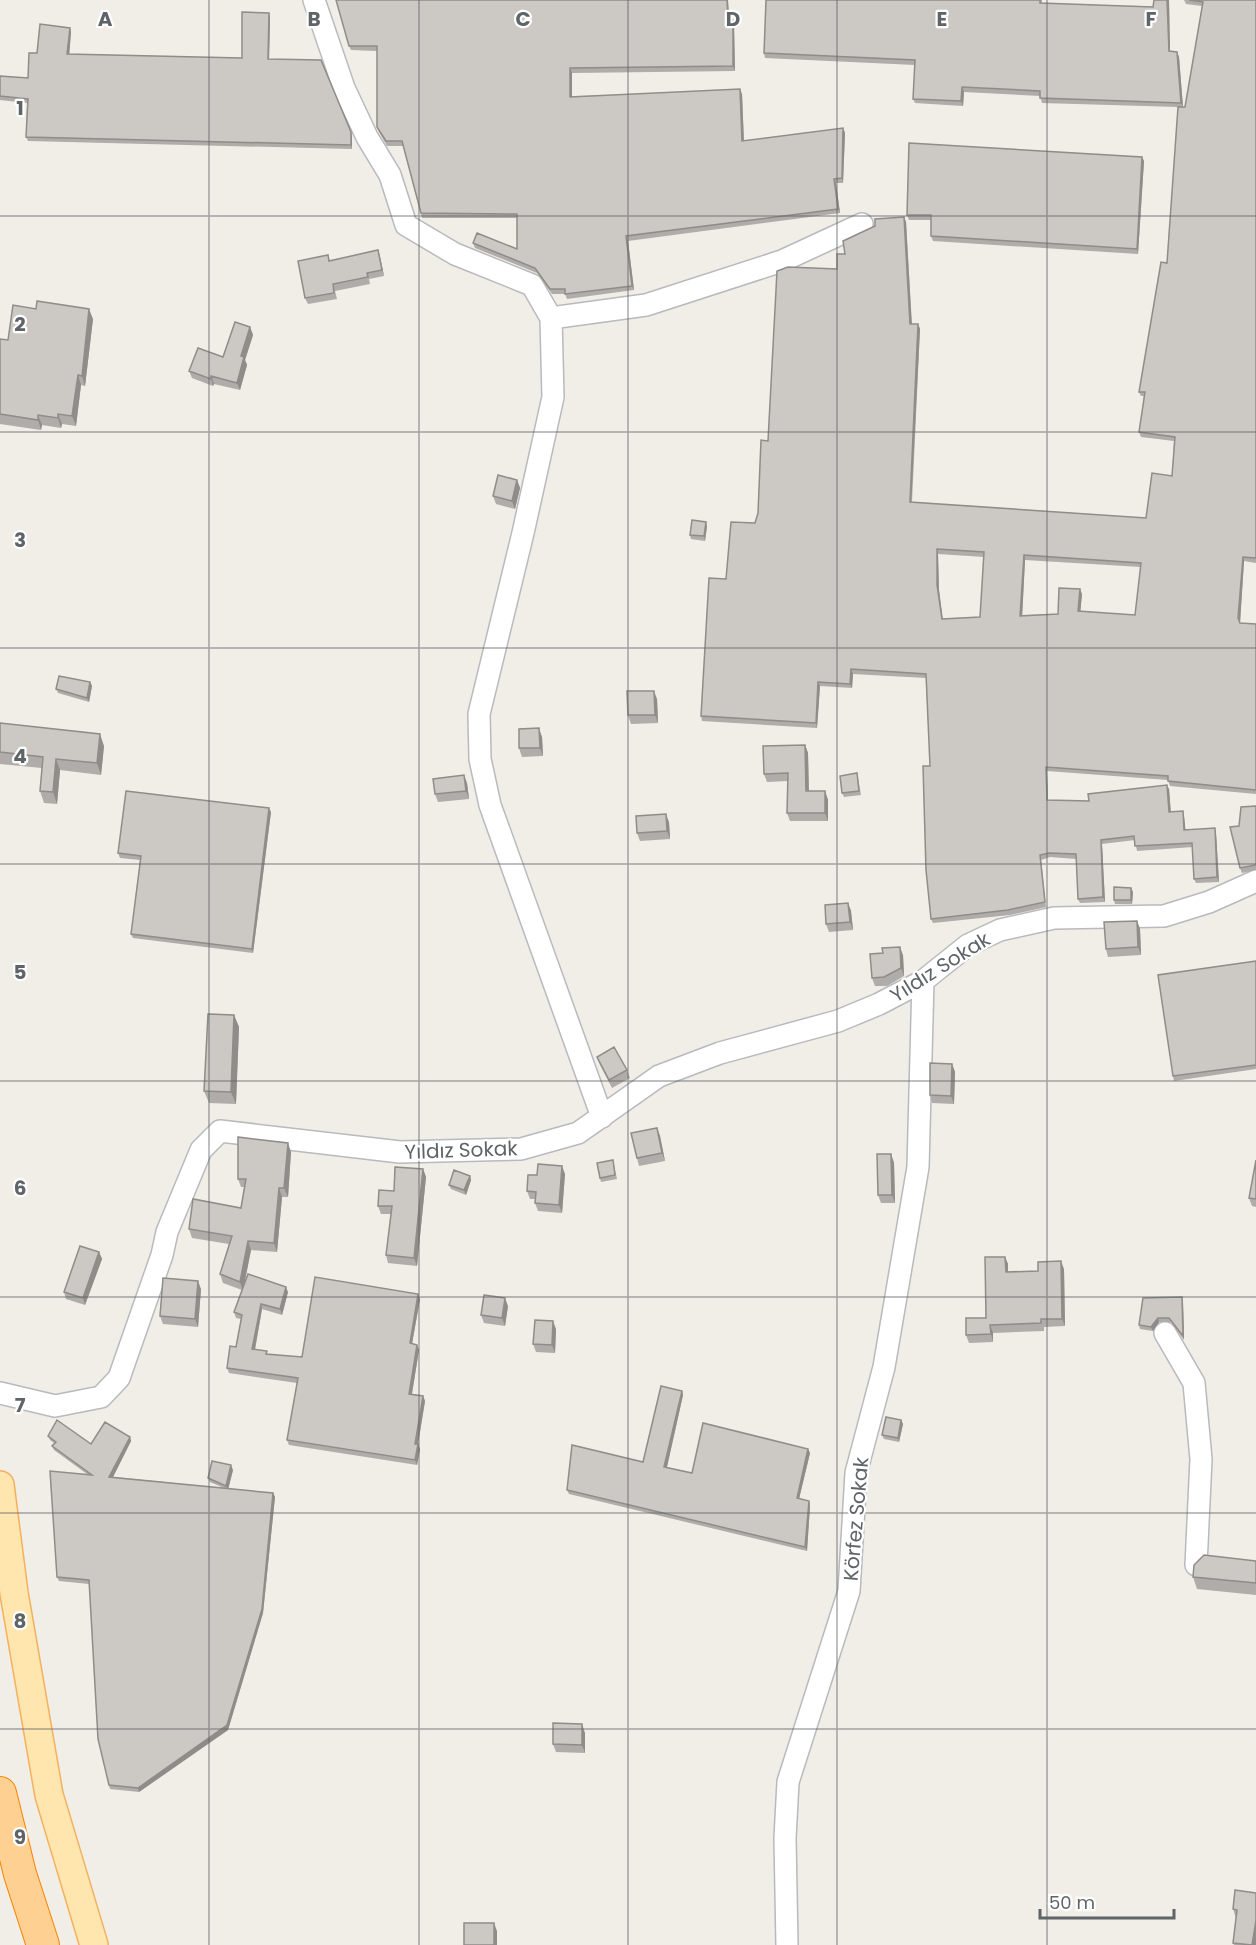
<svg xmlns="http://www.w3.org/2000/svg" width="1256" height="1945" font-family="Poppins,sans-serif">
<rect width="100%" height="100%" fill="#f1ede7"/>
<g fill="none" stroke-linecap="round" stroke-linejoin="round">
<!-- minor casing -->
<g stroke="#b7babe" stroke-width="24">
<path id="minor" d="M314,0L344,88L367,137L390,175L406,225L455,254L532,285L551,318L553,397L523,533L479,714L480,759L490,805L602,1117
M551,318L646,305L782,261L862,224
M1165,1333L1194,1383L1201,1459L1196,1565
M0,1393L55,1406L101,1397L119,1378L162,1255L167,1232L201,1150L220,1131L400,1152L521,1149L578,1133L659,1076L720,1053L838,1021L879,1004L923,981L968,945L1000,930L1054,918L1164,916L1209,902L1256,881
M787,1945L785,1838L788,1782L849,1591L856,1473L884,1367L918,1167L923,981"/>
</g>
<!-- major casing -->
<g stroke="#f3b15e" stroke-width="30">
<path id="major" d="M0,1485L14,1593L49,1795L94,1945"/>
</g>
<!-- highway casing -->
<g stroke="#f88200" stroke-width="34">
<path id="highway" d="M0,1793L20,1874L43,1945"/>
</g>
<!-- minor -->
<use href="#minor" stroke="#fff" stroke-width="21"/>
<!-- major -->
<use href="#major" stroke="#ffe5ae" stroke-width="27"/>
<!-- highway -->
<use href="#highway" stroke="#fed091" stroke-width="32"/>
</g>
<!-- wall -->
<path fill="#afaca9" fill-rule="evenodd" d="M766,0H1042V3L1153,7L1169,0L1170,51L1177,52L1179,57L1183,107H1185L1202,6L1186,4L1184,0H1256V563L1244,561L1240,623L1256,624V794L1170,786L1168,780L1047,771L1048,800L1089,801L1169,789L1171,812L1183,811L1184,816L1185,829L1216,833L1219,882L1196,883L1194,879L1193,847L1137,851L1135,840L1102,844L1105,902L1080,903L1078,899L1076,859L1050,857L1041,860L1046,907L1010,915L933,923L931,919L930,766L926,678L853,674L852,688L820,686L817,728L702,721L701,716L726,579L755,523L758,513L768,441L837,269L845,254L904,217L906,222L912,324H918L920,329L912,502L1146,518L1172,476L1174,441L1141,437L1139,432L1144,396H1141L1139,392L1167,263L1178,107L1042,103L1040,96L964,92L963,106L915,103L913,99L915,65L765,58L764,53ZM938,554L984,557L980,617L943,619L939,590ZM1025,560L1141,567L1135,615L1080,612L1082,594L1058,614L1022,615Z
M269,13L270,17L269,59L352,136V149L28,141L26,137L27,103L0,100V76L28,78L37,53L70,28L71,32L69,54L242,58Z
M733,20L734,25L735,71L572,73V96L742,94L744,141L843,128L845,133L843,183H836L840,213L628,241L634,290L567,299L565,294H552L537,273L475,248L473,243L517,249V218H422L403,146H387L379,132L377,127V51L351,50L349,46Z
M1144,161L1138,254L933,241L931,236V220H909L907,215Z
M378,250L380,257L384,276L369,279L370,284L335,291L337,299L308,304L305,298L328,255L330,261Z
M93,319L85,386L81,385L76,426L62,424L61,428L42,425L41,430L0,424V339L8,340Z
M250,327L253,335L245,360L247,365L240,390L214,384L213,386L192,378L189,371L223,357Z
M517,480L520,488L515,509L496,504L493,496Z
M707,526L705,541L691,539L690,535Z
M90,682L92,686L89,702L58,693L56,689Z
M657,699L658,723L631,724L628,715Z
M0,723L104,746L101,775L60,770L57,804L44,803L40,791L42,768L0,764Z
M542,737L543,756L522,757L519,748Z
M805,745L808,753L809,791H825L828,800V821H790L787,813L788,781L767,782L764,774Z
M858,778L861,795L844,797L842,793Z
M467,783L469,799L438,802L435,794Z
M1256,806V870L1242,873L1240,868L1239,826Z
M271,812L253,953L133,938L131,934L140,860L120,858L118,853Z
M669,822L670,839L640,841L637,833Z
M1131,888L1133,892L1132,904H1115L1114,900Z
M848,903L851,911L853,930L829,932L826,924Z
M1137,921L1140,929L1141,955L1108,957L1106,949Z
M903,955L904,976L887,986H875L872,978Z
M1256,961V1069L1174,1081L1173,1076Z
M234,1015L239,1027L236,1104L209,1103L204,1091Z
M597,1057L627,1070L630,1078L612,1088L600,1065Z
M952,1064L955,1072L954,1104L932,1103L930,1095Z
M657,1128L660,1136L665,1161L639,1166L637,1158Z
M291,1152L288,1197H282L277,1252L251,1250L244,1284L288,1292L282,1315L262,1309L255,1350L267,1351V1354L302,1357L418,1294L420,1299L412,1344L417,1345L419,1350L412,1394L423,1396L425,1401L418,1444L420,1449L417,1465L289,1445L287,1440L297,1383L229,1373L227,1368L236,1347L241,1319L236,1318L234,1312L242,1290L223,1283L220,1274L229,1244L192,1238L189,1229L241,1208L244,1187H241L238,1179Z
M891,1154L894,1163L895,1203H881L878,1195Z
M613,1160L617,1179L601,1182L600,1178Z
M1256,1160V1207L1252,1206L1249,1198Z
M423,1169L426,1177L417,1266L388,1263L386,1255L391,1214H381L378,1206Z
M565,1174L562,1213L538,1211L535,1203V1199H530L527,1191L537,1175Z
M470,1176L471,1180L466,1195L451,1189L449,1185Z
M99,1252L102,1259L85,1305L66,1299L64,1292Z
M1005,1257L1008,1264V1272L1038,1271L1064,1269L1065,1326L1044,1327V1331L993,1333V1342L969,1343L966,1335L986,1318Z
M201,1289L198,1327L163,1324L160,1316Z
M1182,1297L1183,1301L1184,1340L1171,1322H1159L1153,1331L1140,1329L1139,1325Z
M508,1306L505,1326L484,1323L481,1315Z
M556,1329L555,1353L536,1352L533,1344Z
M682,1391L683,1395L667,1467L692,1473L808,1449L810,1453L799,1499L809,1501L810,1506L807,1551L569,1494L567,1490L643,1462Z
M901,1420L903,1424L899,1442L884,1439L882,1435Z
M48,1436L91,1444L130,1437L131,1441L113,1477L224,1488L210,1482L208,1478L233,1470L228,1489L273,1493L275,1497L263,1613L228,1730L139,1792L110,1789L109,1785L89,1584L59,1581L57,1577L87,1474L54,1450L52,1446L54,1443L50,1440Z
M1256,1561V1595L1197,1589L1193,1577Z
M585,1733V1753L556,1752L553,1744Z
M1256,1893V1945H1234L1233,1943L1236,1918L1233,1909Z"/>
<!-- shaded-wall -->
<path fill="#8f8c89" d="M727,0H728L730,25L728,20Z
M1167,0H1169L1170,56L1169,51Z
M269,13L270,17L269,63L268,59Z
M733,20L734,25L735,71L733,66Z
M70,28L71,32L69,58L67,54Z
M1177,52L1179,57L1183,107L1181,103Z
M570,68L572,73V101L570,97Z
M962,87L964,92L963,106L961,101Z
M740,89L742,94L744,146L742,141Z
M843,128L845,133L843,183L842,178Z
M351,132L352,136V149L351,145Z
M1142,157L1144,161L1138,254L1137,249Z
M834,179L836,183L840,213L838,209Z
M904,217L906,222L912,329L910,324Z
M626,236L628,241L634,290L632,286Z
M378,250L380,257L384,276L382,270Z
M89,309L93,319L85,386L82,376Z
M918,324L920,329L911,506L910,502Z
M250,327L253,335L245,360L247,365L240,390L237,383L241,356Z
M78,375L81,385L76,426L72,416Z
M211,376L214,384L213,386L211,379Z
M58,414L62,424L61,428L58,418Z
M38,415L42,425L41,430L38,420Z
M517,480L520,488L515,509L512,501Z
M706,522L707,526L705,541L704,536Z
M937,549L938,554L939,590L943,624L942,619L937,585Z
M1024,555L1025,560L1022,620L1020,616Z
M1243,557L1244,561L1240,623L1238,618Z
M1080,589L1082,594L1080,616L1078,611Z
M851,669L853,674L852,688L850,684Z
M90,682L92,686L89,702L87,698Z
M818,682L820,686L817,728L816,723Z
M654,691L657,699L658,723L655,715Z
M539,728L542,737L543,756L540,748Z
M100,734L104,746L101,775L97,763Z
M805,745L808,753L809,800L806,791Z
M56,759L60,770L57,804L53,792Z
M1046,767L1047,771L1048,804L1047,800Z
M464,775L467,783L469,799L466,791Z
M1167,785L1169,789L1171,817L1169,812Z
M825,791L828,800V821L825,813Z
M269,808L271,812L253,953L252,949Z
M1183,811L1184,816L1186,834L1184,830Z
M666,814L669,822L670,839L667,831Z
M1215,828L1216,833L1219,882L1217,877Z
M1101,840L1102,844L1105,902L1103,897Z
M1131,888L1133,892L1132,904L1131,900Z
M848,903L851,911L853,930L850,922Z
M1137,921L1140,929L1141,955L1138,947Z
M900,947L903,955L904,976L901,968Z
M234,1015L239,1027L236,1104L231,1092Z
M952,1064L955,1072L954,1104L951,1096Z
M657,1128L660,1136L665,1161L662,1153Z
M288,1143L291,1152L288,1197L284,1188Z
M891,1154L894,1163L895,1203L892,1195Z
M562,1166L565,1174L562,1213L559,1205Z
M423,1169L426,1177L417,1266L414,1258Z
M470,1176L471,1180L466,1195L464,1190Z
M279,1188L282,1197L277,1252L274,1243Z
M248,1241L251,1250L243,1291L240,1282Z
M99,1252L102,1259L85,1305L83,1298Z
M1005,1257L1008,1264V1280L1006,1272Z
M1061,1261L1064,1269L1065,1326L1062,1319Z
M198,1281L201,1289L198,1327L195,1319Z
M286,1287L288,1292L282,1315L280,1309Z
M418,1294L420,1299L411,1349L410,1343Z
M1182,1297L1183,1301L1184,1340L1183,1336Z
M505,1298L508,1306L505,1326L502,1318Z
M261,1304L262,1309L254,1354L252,1349Z
M1158,1318L1159,1322L1153,1331L1151,1327Z
M553,1321L556,1329L555,1353L552,1345Z
M990,1325L993,1333V1342L991,1334Z
M417,1345L419,1350L411,1399L409,1394Z
M682,1391L683,1395L666,1471L664,1467Z
M423,1396L425,1401L418,1444L420,1449L417,1465L415,1460V1444Z
M901,1420L903,1424L899,1442L898,1438Z
M130,1437L131,1441L111,1481L109,1477Z
M808,1449L810,1453L798,1503L797,1498Z
M231,1465L233,1470L228,1490L226,1486Z
M273,1493L275,1497L263,1613L228,1730L139,1792L138,1788Z
M809,1501L810,1506L807,1551L805,1547Z
M582,1724L585,1733V1753L582,1745Z
M1256,1920V1945H1252Z
M494,1923L497,1931V1945H494Z"/>
<!-- building -->
<path fill="#ccc8c4" stroke="#8f8c89" stroke-width="1.5" fill-rule="evenodd" d="M336,0H727L728,20H733V66L570,68V97L740,89L742,141L843,128L842,178L834,179L838,209L626,236L632,286L565,294V289H550L535,268L473,243L477,233L517,249V214L421,213L402,141H386L377,127V46H349Z
M766,0H1040V3L1153,7L1154,0H1167L1169,51L1177,52L1181,103L1040,98V91L962,87L961,101L913,99L915,60L764,53Z
M1189,0H1256V558L1243,557L1238,618L1240,623L1256,624V790L1168,781V776L1046,767L1047,800L1089,801L1088,794L1167,785L1169,812L1183,811L1184,830L1215,828L1217,877L1194,879L1192,843L1135,846L1134,836L1101,840L1103,897L1078,899L1076,854L1049,853L1040,855L1045,902L1008,910L931,919L926,870L923,766H930L926,674L851,669L850,684L818,682L816,723L701,716L709,578L726,579L731,522L755,523L758,513L761,440L768,441L777,271L788,267L837,269V254H845L843,241L875,226V219L904,217L910,324H918L910,502L1146,518L1152,473L1172,476L1175,437L1139,432L1145,392H1139L1161,262L1167,263L1178,107H1185L1203,2ZM937,549L984,552L980,617L942,619L937,585ZM1024,555L1141,563L1135,615L1078,611L1080,589L1059,588L1058,614L1020,616Z
M242,12L269,13L268,59L321,60L351,132V145L26,137L28,99L0,96V76L28,78L29,53H37L40,24L70,28L67,54L242,58Z
M909,143L1142,157L1137,249L931,236V215H907Z
M378,250L382,270L367,273L368,277L333,284L334,293L305,298L298,261L328,255L329,261Z
M37,301L89,309L82,376L78,375L72,416L58,414V418L38,415V420L0,414V339L8,340L13,305L36,309Z
M235,322L250,327L241,356L244,357L237,383L211,376V379L189,371L198,348L223,357Z
M498,475L517,480L512,501L493,496Z
M692,520L706,522L704,536L690,535Z
M59,676L90,682L87,698L56,689Z
M627,691H654L655,715H628Z
M0,723L100,734L97,763L56,759L53,792L40,791L43,757L0,752Z
M539,728L540,748H519V729Z
M805,745L806,791H825V813H787L788,773L764,774L763,746Z
M857,773L859,791L842,793L840,776Z
M464,775L466,791L435,794L433,779Z
M126,791L269,808L252,949L131,934L141,856L118,853Z
M1256,806V865L1240,868L1230,827L1239,826L1241,807Z
M666,814L667,831L637,833L636,816Z
M1114,887L1131,888V900H1114Z
M848,903L850,922L826,924L825,905Z
M1137,921L1138,947L1106,949L1104,922Z
M900,947L901,968L884,977L872,978L870,954L883,953L882,948Z
M1256,961V1065L1173,1076L1158,975Z
M208,1014L234,1015L231,1092L204,1091Z
M614,1047L627,1070L609,1080L597,1057Z
M930,1063L952,1064L951,1096L930,1095Z
M657,1128L662,1153L637,1158L631,1133Z
M238,1137L288,1143L284,1188H279L274,1243L248,1241L240,1282L220,1274L232,1236L189,1229L193,1199L241,1208L246,1179H238Z
M877,1154H891L892,1195H878Z
M613,1160L615,1175L600,1178L597,1163Z
M1256,1160V1199L1249,1198Z
M538,1164L562,1166L559,1205L535,1203L536,1192L527,1191L528,1175H537Z
M395,1167L423,1169L414,1258L386,1255L392,1206H378L379,1190L394,1191Z
M454,1170L470,1176L464,1190L449,1185Z
M80,1246L99,1252L83,1298L64,1292Z
M985,1257H1005L1006,1272L1038,1271V1262L1061,1261L1062,1319H1041V1323L990,1325L991,1334L966,1335V1318H986Z
M248,1274L286,1287L280,1309L261,1304L252,1349L267,1351L266,1354L302,1357L315,1277L418,1294L410,1343L417,1345L409,1394L423,1396L415,1444H418L415,1460L287,1440L298,1378L227,1368L230,1346L236,1347L242,1315L234,1312Z
M163,1278L198,1281L195,1319L160,1316Z
M484,1295L505,1298L502,1318L481,1315Z
M1182,1297L1183,1336L1169,1318H1158L1151,1327L1139,1325L1143,1298Z
M535,1320L553,1321L552,1345L533,1344Z
M661,1386L682,1391L664,1467L692,1473L703,1423L808,1449L797,1498L809,1501L805,1547L567,1490L572,1445L643,1462Z
M886,1417L901,1420L898,1438L882,1435Z
M57,1420L91,1444L105,1422L130,1437L109,1477L273,1493L262,1609L227,1725L138,1788L109,1785L98,1739L89,1580L57,1577L50,1471L92,1475L52,1446L56,1442L48,1436Z
M212,1461L231,1465L226,1486L208,1478Z
M1204,1555L1256,1561V1583L1193,1577L1194,1565Z
M553,1723L582,1724V1745L553,1744Z
M1235,1890L1256,1893V1920L1252,1945L1233,1943L1237,1910L1233,1909Z
M464,1923H494V1945H464Z"/>
<!-- grid -->
<path fill="none" stroke="#5e6467" stroke-width="1.5" stroke-opacity="0.55" d="M209,0V1945M419,0V1945M628,0V1945M837,0V1945M1047,0V1945M0,216H1256M0,432H1256M0,648H1256M0,864H1256M0,1081H1256M0,1297H1256M0,1513H1256M0,1729H1256"/>
<g text-anchor="middle" stroke-width="4.5" stroke-linejoin="round" paint-order="stroke">
<!-- street labels -->
<g font-size="20" fill="#5e6467" stroke="#fff">
<text transform="translate(940 967) rotate(-32)" y="7">Yıldız Sokak</text>
<text transform="translate(461 1150) rotate(-2)" y="7">Yıldız Sokak</text>
<text transform="translate(856 1519) rotate(-85)" y="7">Körfez Sokak</text>
</g>
</g>
<g font-size="20" text-anchor="middle" font-weight="bold" fill="#5e6467" stroke="#fff" stroke-width="4.5" stroke-linejoin="round" paint-order="stroke">
<text x="105" y="26">A</text>
<text x="314" y="26">B</text>
<text x="523" y="26">C</text>
<text x="733" y="26">D</text>
<text x="942" y="26">E</text>
<text x="1151" y="26">F</text>
<text x="20" y="115">1</text>
<text x="20" y="331">2</text>
<text x="20" y="547">3</text>
<text x="20" y="763">4</text>
<text x="20" y="979">5</text>
<text x="20" y="1195">6</text>
<text x="20" y="1412">7</text>
<text x="20" y="1628">8</text>
<text x="20" y="1844">9</text>
</g>
<!-- scale -->
<path d="M1040 1909v9h134v-9" fill="none" stroke="#5e6467" stroke-width="3"/>
<text x="1049" y="1909" font-size="18" fill="#5e6467" stroke="#ffffff" stroke-width="4.5" paint-order="stroke">50 m</text>
</svg>
